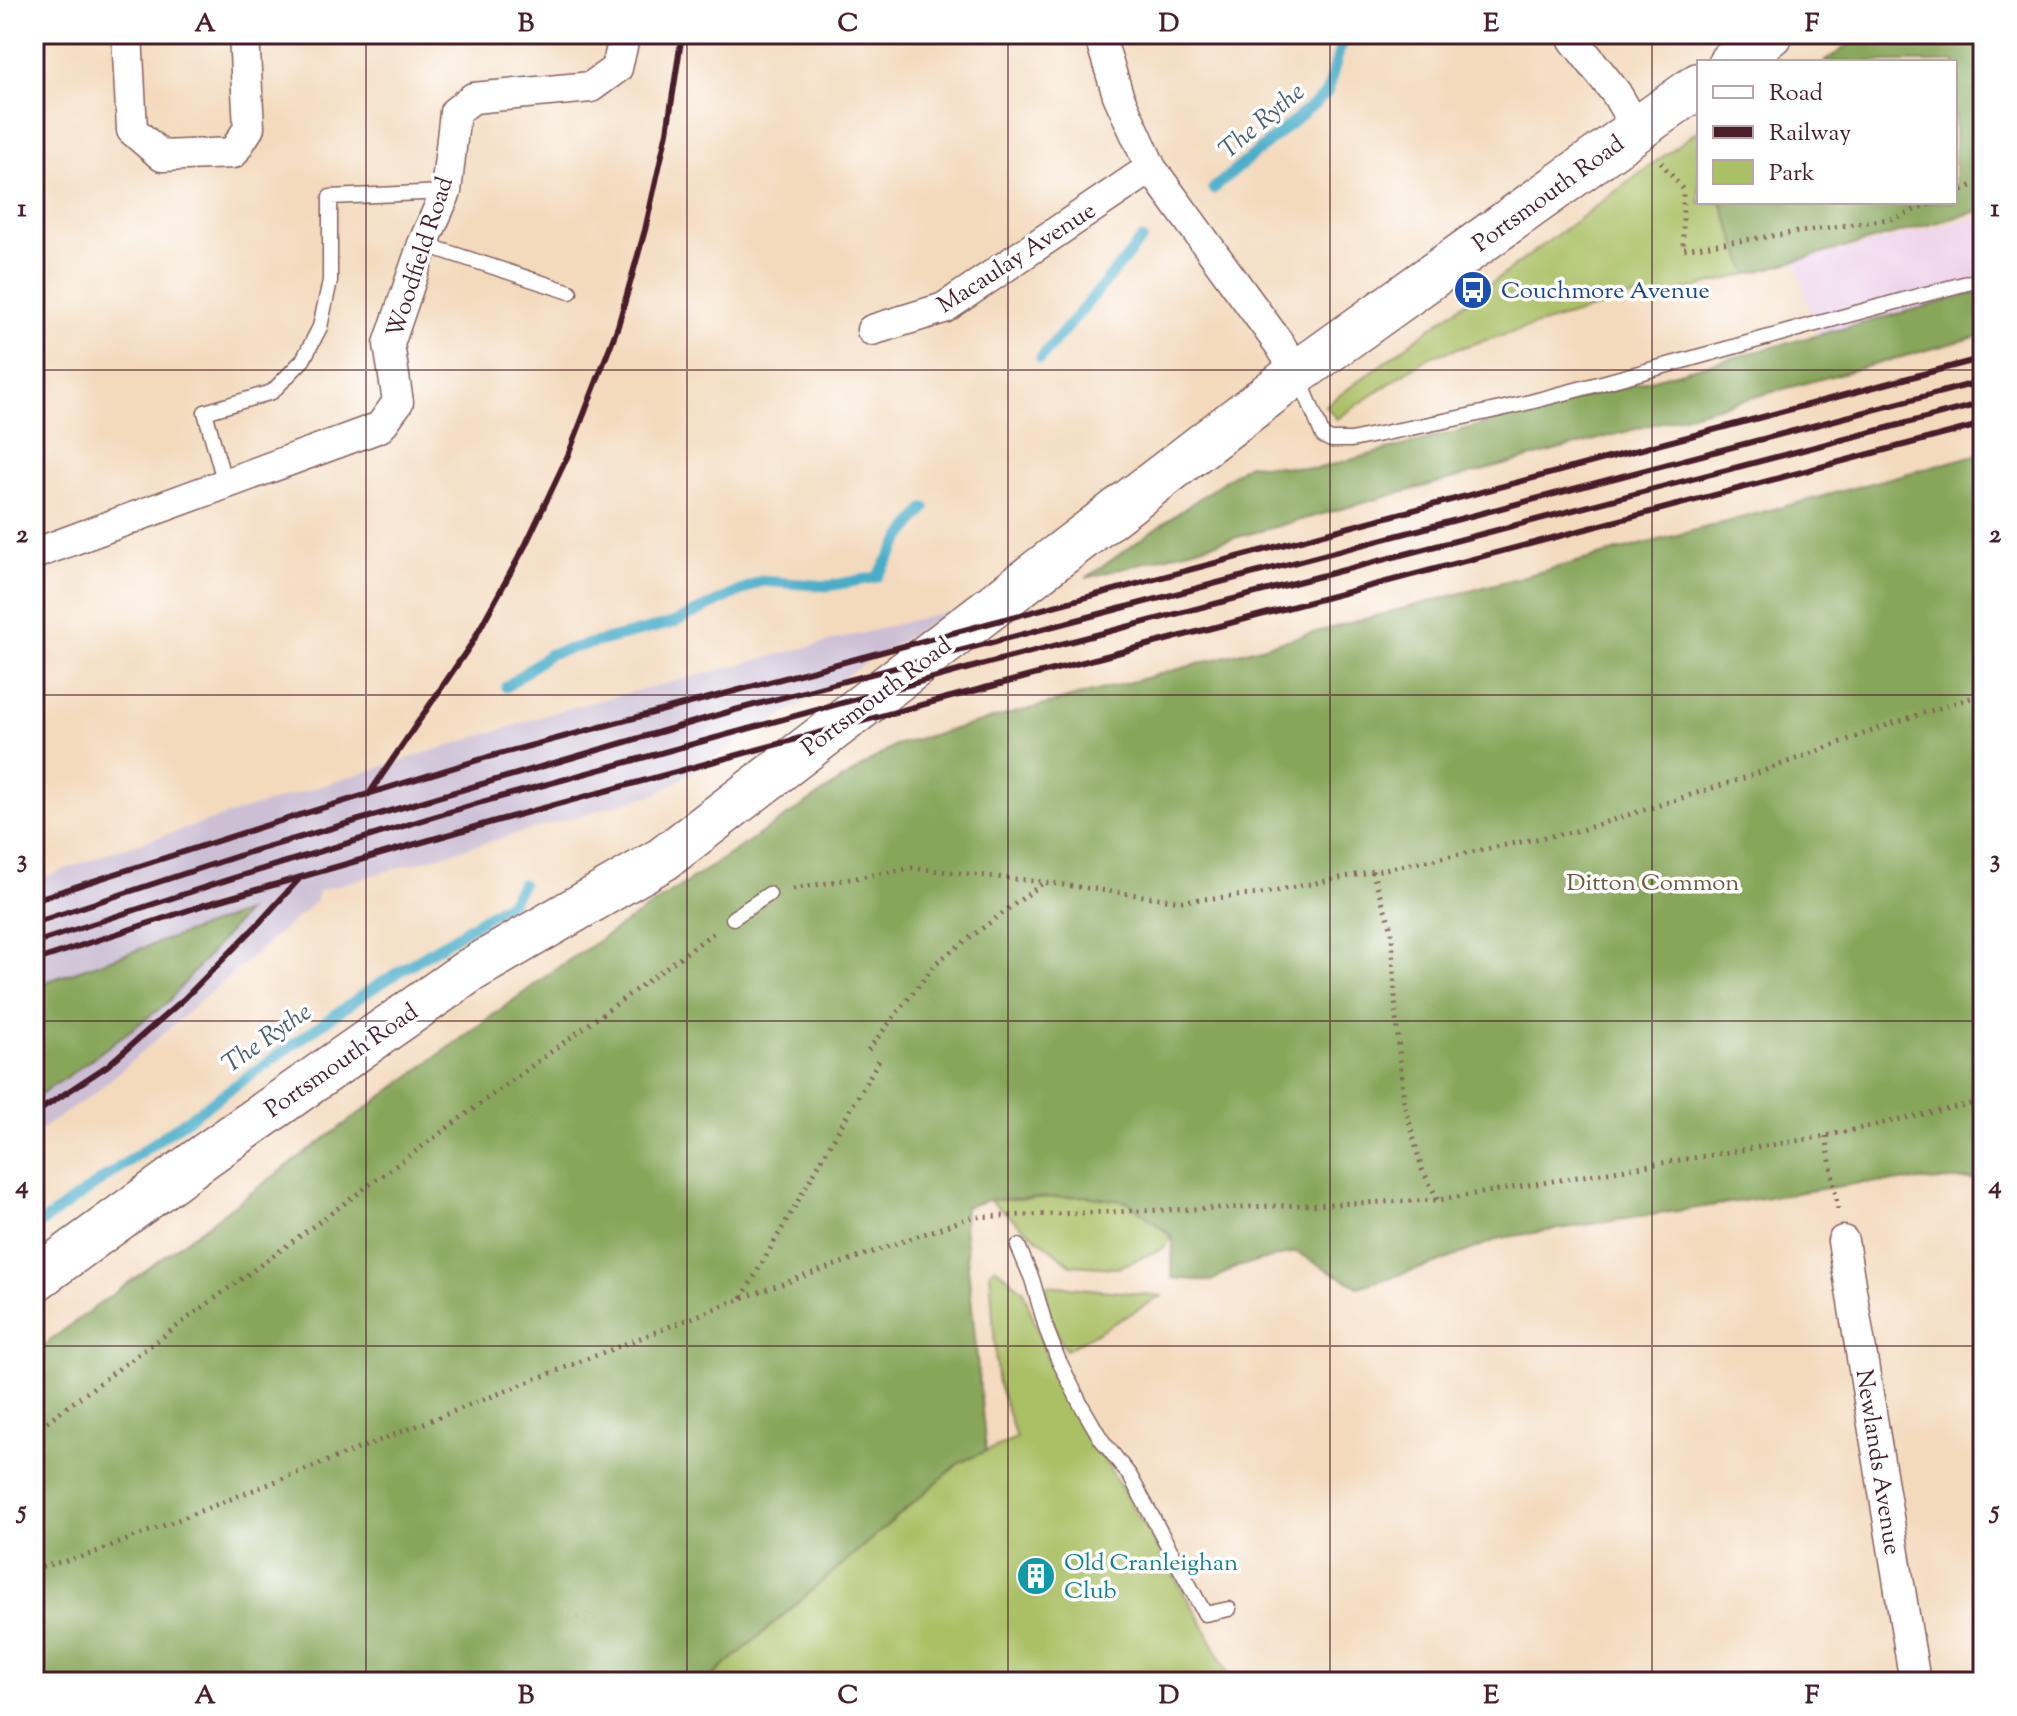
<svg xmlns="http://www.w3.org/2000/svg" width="2017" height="1716" font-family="'Sorts Mill Goudy',serif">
<rect width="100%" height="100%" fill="#fff"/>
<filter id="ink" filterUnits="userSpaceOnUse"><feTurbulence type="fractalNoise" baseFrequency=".0125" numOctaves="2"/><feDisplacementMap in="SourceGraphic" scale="16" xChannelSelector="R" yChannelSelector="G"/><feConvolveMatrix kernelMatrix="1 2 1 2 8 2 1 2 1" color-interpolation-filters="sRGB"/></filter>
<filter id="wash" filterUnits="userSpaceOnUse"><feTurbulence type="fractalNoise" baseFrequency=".006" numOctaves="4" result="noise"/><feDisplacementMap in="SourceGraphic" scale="32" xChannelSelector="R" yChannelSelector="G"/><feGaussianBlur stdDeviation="1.8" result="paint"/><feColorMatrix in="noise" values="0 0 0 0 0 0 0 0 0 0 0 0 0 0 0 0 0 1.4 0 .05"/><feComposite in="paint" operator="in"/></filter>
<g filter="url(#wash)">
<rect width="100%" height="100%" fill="#f3dabd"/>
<!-- built -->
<path fill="#edd1e9" d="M1983,215V299L1819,344L1796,262Z"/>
<!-- industrial -->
<path fill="#ccbfd4" d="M949,611L658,793L318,891L316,901L95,1093L34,1134V1098L64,1079L244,913L34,986V881L111,852L566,709Z"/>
<!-- green -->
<path fill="#aac065" stroke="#7a7048" stroke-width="2" d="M1699,130V202H1721L1748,274L1642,301L1640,295L1429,357L1337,419L1325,406Z
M1086,1196L1128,1202L1173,1237L1164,1248L1117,1268L1071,1265L989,1200Z
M995,1267L1023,1290L1048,1360L1076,1413L1202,1622L1232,1682H706L959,1463L1016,1438L997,1379L990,1271Z
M1047,1285L1162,1296L1066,1350C1056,1335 1044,1303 1047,1285Z"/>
<!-- forest -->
<path fill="#87a65a" stroke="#686242" stroke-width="2" d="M1863,34H1983V210L1748,274L1721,202H1955V62H1825Z
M1983,291V335L1086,578L1248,464L1316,469Z
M1983,453V1179L1861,1183L1501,1238L1435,1264L1358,1287L1296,1252L1233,1268L1212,1281L1172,1278L1173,1237L1128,1202L1086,1196L989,1200L965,1207L964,1225L986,1451L959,1463L706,1682H34V1352L560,966L895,745Z
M246,912L166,1004L64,1079L34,1098V986Z"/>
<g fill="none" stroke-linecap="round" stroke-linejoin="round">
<!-- stream -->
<path stroke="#4aadc9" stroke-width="11" d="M1213,189L1327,93L1344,34
M1041,358L1142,239
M506,687L549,654L673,623L761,581L828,586L877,577L901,539L925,508
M34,1228L370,990L510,902L522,884"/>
</g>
</g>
<g filter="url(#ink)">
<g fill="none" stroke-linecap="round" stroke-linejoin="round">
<!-- service casing -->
<g stroke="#85605e" stroke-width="17">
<path id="service" d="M423,244L570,292
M1299,377L1323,436L1331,440H1351C1411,427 1471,417 1530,402C1682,363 1831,318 1983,279
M225,484L205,412L272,392L303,360L320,327L330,281V197L445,192
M733,918L769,894
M1018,1246L1032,1279L1047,1331L1058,1359L1080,1403L1101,1439L1130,1476L1205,1614L1229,1609"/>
</g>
<!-- minor casing -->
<g stroke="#85605e" stroke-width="33">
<path id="minor" d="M127,34L132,130L162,156L233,153L249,128L244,34
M1099,34L1118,95L1151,168L1280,345L1297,373
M1574,40L1616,93L1637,129
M872,330L944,308L1151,168
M34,554L380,427L398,402L389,344L423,244L446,192L455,112L473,98L591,87L617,68L625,34
M1843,1241L1915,1682"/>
</g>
<!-- primary casing -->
<g stroke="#85605e" stroke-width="47">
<path id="primary" d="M1731,62L1770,34
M34,1280L206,1155L469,971L663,859L1297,373L1699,85"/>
</g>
<!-- path -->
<path stroke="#85605e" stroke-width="5" stroke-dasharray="2 6" stroke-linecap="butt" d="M1661,162L1683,190V249L1895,218L1934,202
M1955,193L1983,181
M1372,871L1392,930L1396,1018L1404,1103L1422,1169L1438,1200
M793,889L912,868L1043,882L1180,901L1260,894L1581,830L1747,777L1899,721L1983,694
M868,1050L937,962L1043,883
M1826,1136L1838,1210
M742,1298L879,1060
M34,1431L713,933
M34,1569L91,1554L742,1298L972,1217L1438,1200L1826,1136L1983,1101"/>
<!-- service -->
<use href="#service" stroke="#fff" stroke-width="14"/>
<!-- minor -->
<use href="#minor" stroke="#fff" stroke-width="30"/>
<!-- primary -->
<use href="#primary" stroke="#fff" stroke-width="44"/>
<!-- rail -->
<path stroke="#4a1f2b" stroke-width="6" d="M369,794L472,643L525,546L569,453L618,326L645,230L667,132L682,34
M34,900L264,826L488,757L1983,358
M34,923L250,852L735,710L1983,381
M34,943L227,880L482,802L973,667L1983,403
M34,961L204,905L492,822L947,698L1983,424
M34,1114L107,1066L184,999L259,923L300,878"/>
</g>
</g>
<!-- grid -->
<path fill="none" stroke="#4a1f2b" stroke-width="2" stroke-opacity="0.55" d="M366,34V1682M687,34V1682M1008,34V1682M1330,34V1682M1652,34V1682M34,370H1983M34,695H1983M34,1021H1983M34,1346H1983"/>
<!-- icons -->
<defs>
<g id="bus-disc" transform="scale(2)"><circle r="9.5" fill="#1a4fb4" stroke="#fff"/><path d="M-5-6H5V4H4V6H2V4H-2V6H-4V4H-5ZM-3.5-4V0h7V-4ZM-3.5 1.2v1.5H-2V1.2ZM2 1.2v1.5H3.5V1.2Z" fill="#fff"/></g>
<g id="building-disc" transform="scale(2)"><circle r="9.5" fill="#0f9aa8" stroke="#fff"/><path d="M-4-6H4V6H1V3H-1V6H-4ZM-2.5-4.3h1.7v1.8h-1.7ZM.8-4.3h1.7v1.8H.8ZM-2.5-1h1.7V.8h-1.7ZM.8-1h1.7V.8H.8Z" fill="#fff"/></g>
</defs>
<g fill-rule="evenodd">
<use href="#bus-disc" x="1473" y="290"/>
<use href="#building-disc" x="1036" y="1576"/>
</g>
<g text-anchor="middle" stroke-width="7" stroke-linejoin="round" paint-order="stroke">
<!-- street labels -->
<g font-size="24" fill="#4a1f2b" stroke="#fff">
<text transform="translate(1548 193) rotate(-36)" y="8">Portsmouth Road</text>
<text transform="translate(419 257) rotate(-72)" y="8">Woodfield Road</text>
<text transform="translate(1016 257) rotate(-33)" y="8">Macaulay Avenue</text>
<text transform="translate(876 696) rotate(-37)" y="8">Portsmouth Road</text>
<text transform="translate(341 1060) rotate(-35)" y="8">Portsmouth Road</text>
<text transform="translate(1879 1462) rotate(81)" y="8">Newlands Avenue</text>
</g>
<!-- transit labels -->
<g font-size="24" fill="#164399" stroke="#fff" text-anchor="start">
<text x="1501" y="298">Couchmore Avenue</text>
</g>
<!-- park labels -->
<g font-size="24" fill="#6c573f" stroke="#fff">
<text x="1653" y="890">Ditton Common</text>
</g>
<!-- culture labels -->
<g font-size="24" fill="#0d838f" stroke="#fff" text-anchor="start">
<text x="1064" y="1570">Old Cranleighan<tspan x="1064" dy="28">Club</tspan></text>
</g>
<!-- water labels -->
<g font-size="26" font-style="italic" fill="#4a5f72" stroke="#fff">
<text transform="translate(1261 120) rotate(-40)" y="9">The Rythe</text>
<text transform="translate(266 1037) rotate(-35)" y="9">The Rythe</text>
</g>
</g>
<!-- margin -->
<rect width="2017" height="1716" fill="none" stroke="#fff" stroke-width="88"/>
<!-- legend -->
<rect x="1697" y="60" width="260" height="144" fill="#ffffff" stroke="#b7a5aa" stroke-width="2"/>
<rect x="1713" y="86" width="40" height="12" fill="#ffffff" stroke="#b7a5aa" stroke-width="2"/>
<text x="1769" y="100" font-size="24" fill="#4a1f2b">Road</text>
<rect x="1713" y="126" width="40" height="12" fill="#4a1f2b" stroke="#b7a5aa" stroke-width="2"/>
<text x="1769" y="140" font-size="24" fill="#4a1f2b">Railway</text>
<rect x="1713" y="160" width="40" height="24" fill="#aac065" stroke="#b7a5aa" stroke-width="2"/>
<text x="1769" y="180" font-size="24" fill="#4a1f2b">Park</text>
<rect x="44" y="44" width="1929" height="1628" fill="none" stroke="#4a1f2b" stroke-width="3"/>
<g font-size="26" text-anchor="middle" font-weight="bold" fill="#4a1f2b">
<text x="205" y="31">A</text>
<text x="526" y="31">B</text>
<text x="848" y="31">C</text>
<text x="1169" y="31">D</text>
<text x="1491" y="31">E</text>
<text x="1812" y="31">F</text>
<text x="22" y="216">1</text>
<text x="1995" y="216">1</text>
<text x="22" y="542">2</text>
<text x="1995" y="542">2</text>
<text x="22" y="867">3</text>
<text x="1995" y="867">3</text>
<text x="22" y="1193">4</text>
<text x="1995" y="1193">4</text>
<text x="22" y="1518">5</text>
<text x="1995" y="1518">5</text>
<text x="205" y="1703">A</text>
<text x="526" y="1703">B</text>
<text x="848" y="1703">C</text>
<text x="1169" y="1703">D</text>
<text x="1491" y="1703">E</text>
<text x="1812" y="1703">F</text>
</g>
</svg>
